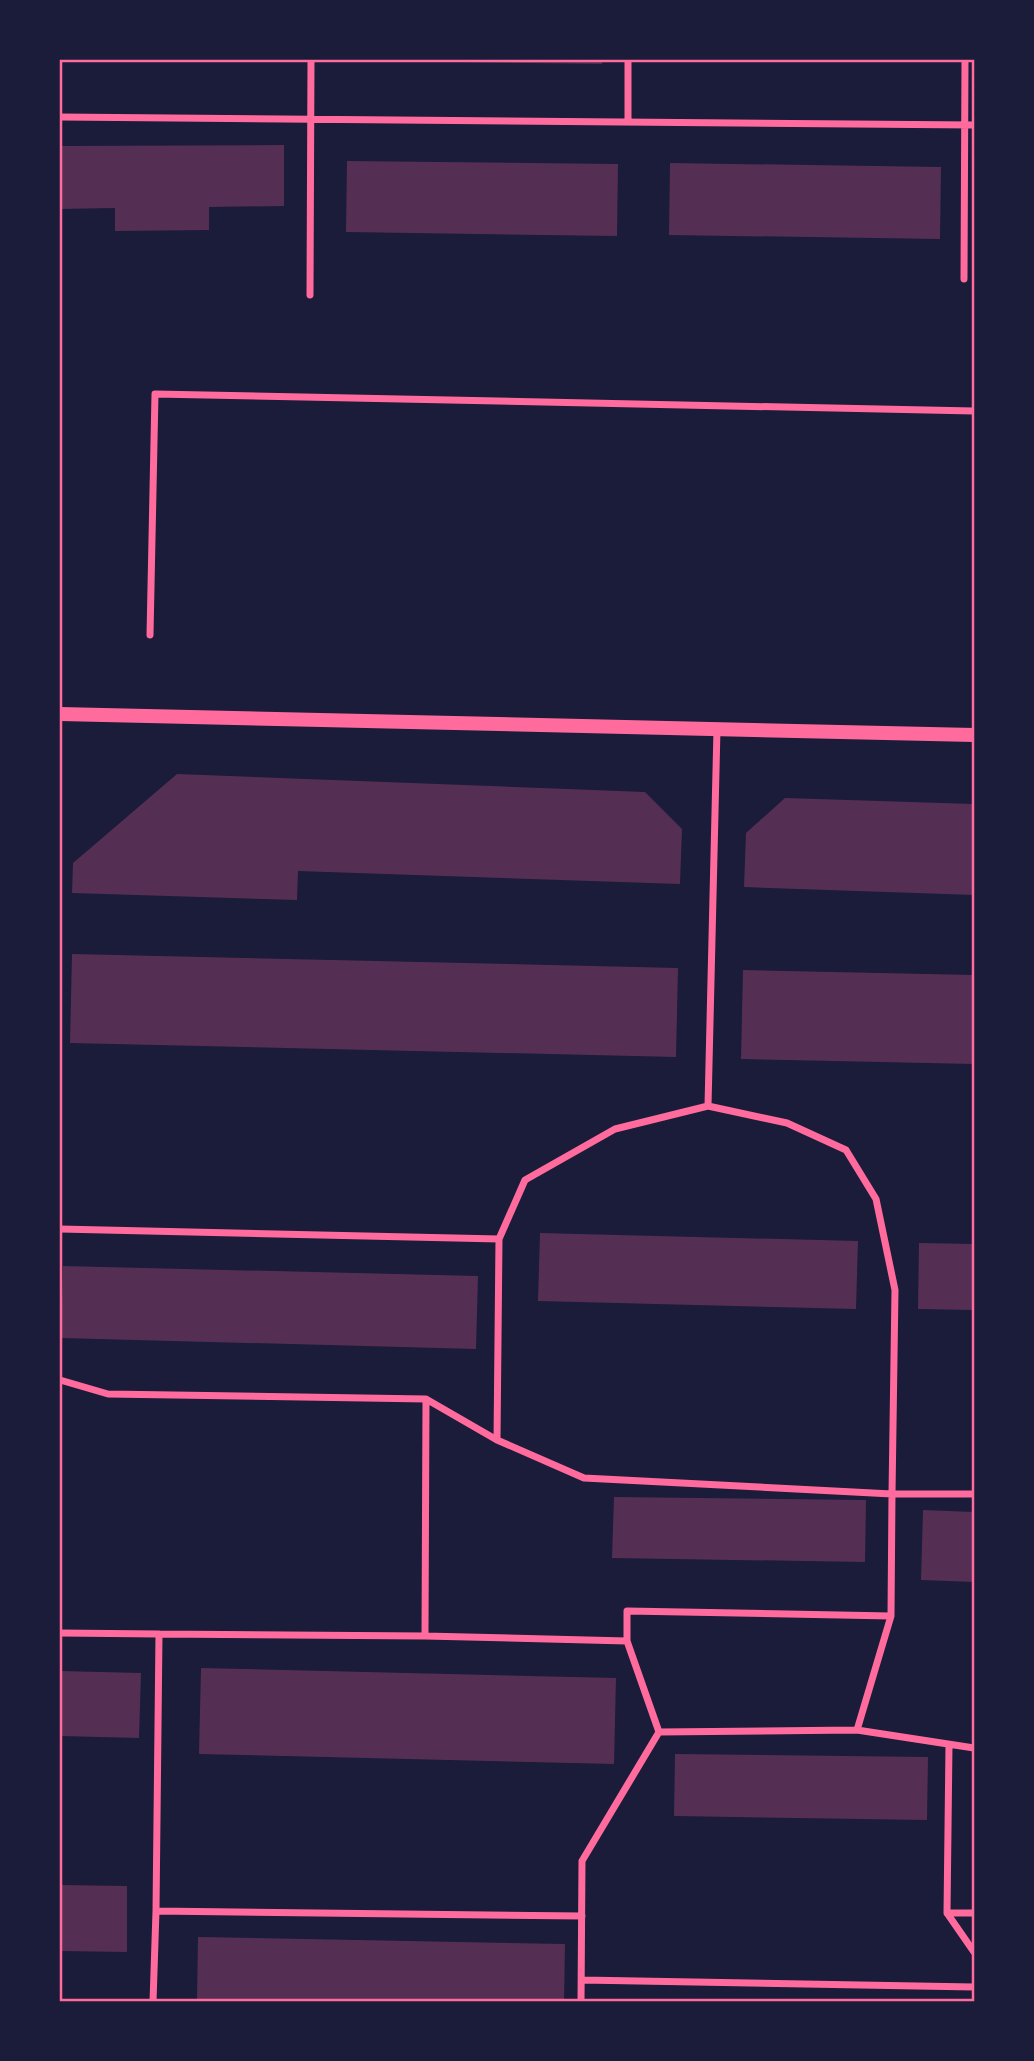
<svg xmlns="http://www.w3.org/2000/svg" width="1034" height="2061" font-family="'Archivo Narrow',sans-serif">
<rect width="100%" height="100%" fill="#1b1b3a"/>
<!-- building -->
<path fill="#542f53" d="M462,60H603L602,64L462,62Z
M284,145V206L209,207V230L115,231V208L60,209V146Z
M347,161L618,164L617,236L346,232Z
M670,163L941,167L940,239L669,235Z
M177,774L645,792L682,829L680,884L298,871L297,900L72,893L73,863Z
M785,798L974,804V895L744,887L746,833Z
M72,954L678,968L676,1057L70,1043Z
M743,970L974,975V1064L741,1059Z
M540,1233L858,1241L856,1309L538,1301Z
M919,1243L974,1244V1310L918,1309Z
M63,1266L478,1276L476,1349L61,1338Z
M614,1497L866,1500L865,1562L612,1558Z
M923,1510L974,1512V1582L921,1580Z
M201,1668L616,1678L614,1764L199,1754Z
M60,1671L141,1673L139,1738L60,1736Z
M675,1754L928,1757L927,1820L674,1816Z
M60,1885L127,1886V1952L60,1951Z
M198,1937L565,1944L564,2002L197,2001Z"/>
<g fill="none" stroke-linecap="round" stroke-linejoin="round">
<!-- minor -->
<path stroke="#ff6b9d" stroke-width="7" d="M628,60V122
M60,117L974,125
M964,279L965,60
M310,295L311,60
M150,635L155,394L974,411
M708,1106L717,729
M60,1229L499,1239
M60,1380L108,1394L426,1399L497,1440L584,1478L892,1494L895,1290L876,1199L846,1150L787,1123L708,1106L615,1129L525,1180L499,1239L497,1440
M426,1399L425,1636L627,1641V1611L891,1616
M974,1494H892L891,1616L857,1730L974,1748
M60,1633L159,1634
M627,1641L659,1732L857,1730
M949,1745L947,1913L974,1952
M156,1911L159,1634L425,1636
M947,1913H974
M582,1980L974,1987
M153,2002L156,1911L582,1916
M581,2002L582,1861L659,1732"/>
<!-- secondary -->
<path stroke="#ff6b9d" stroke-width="14" d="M60,714L974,735"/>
</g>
<!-- border -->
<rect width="1034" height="2061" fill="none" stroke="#1b1b3a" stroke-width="122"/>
<rect x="61" y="61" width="912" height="1939" fill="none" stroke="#ff6b9d" stroke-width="2.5"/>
</svg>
